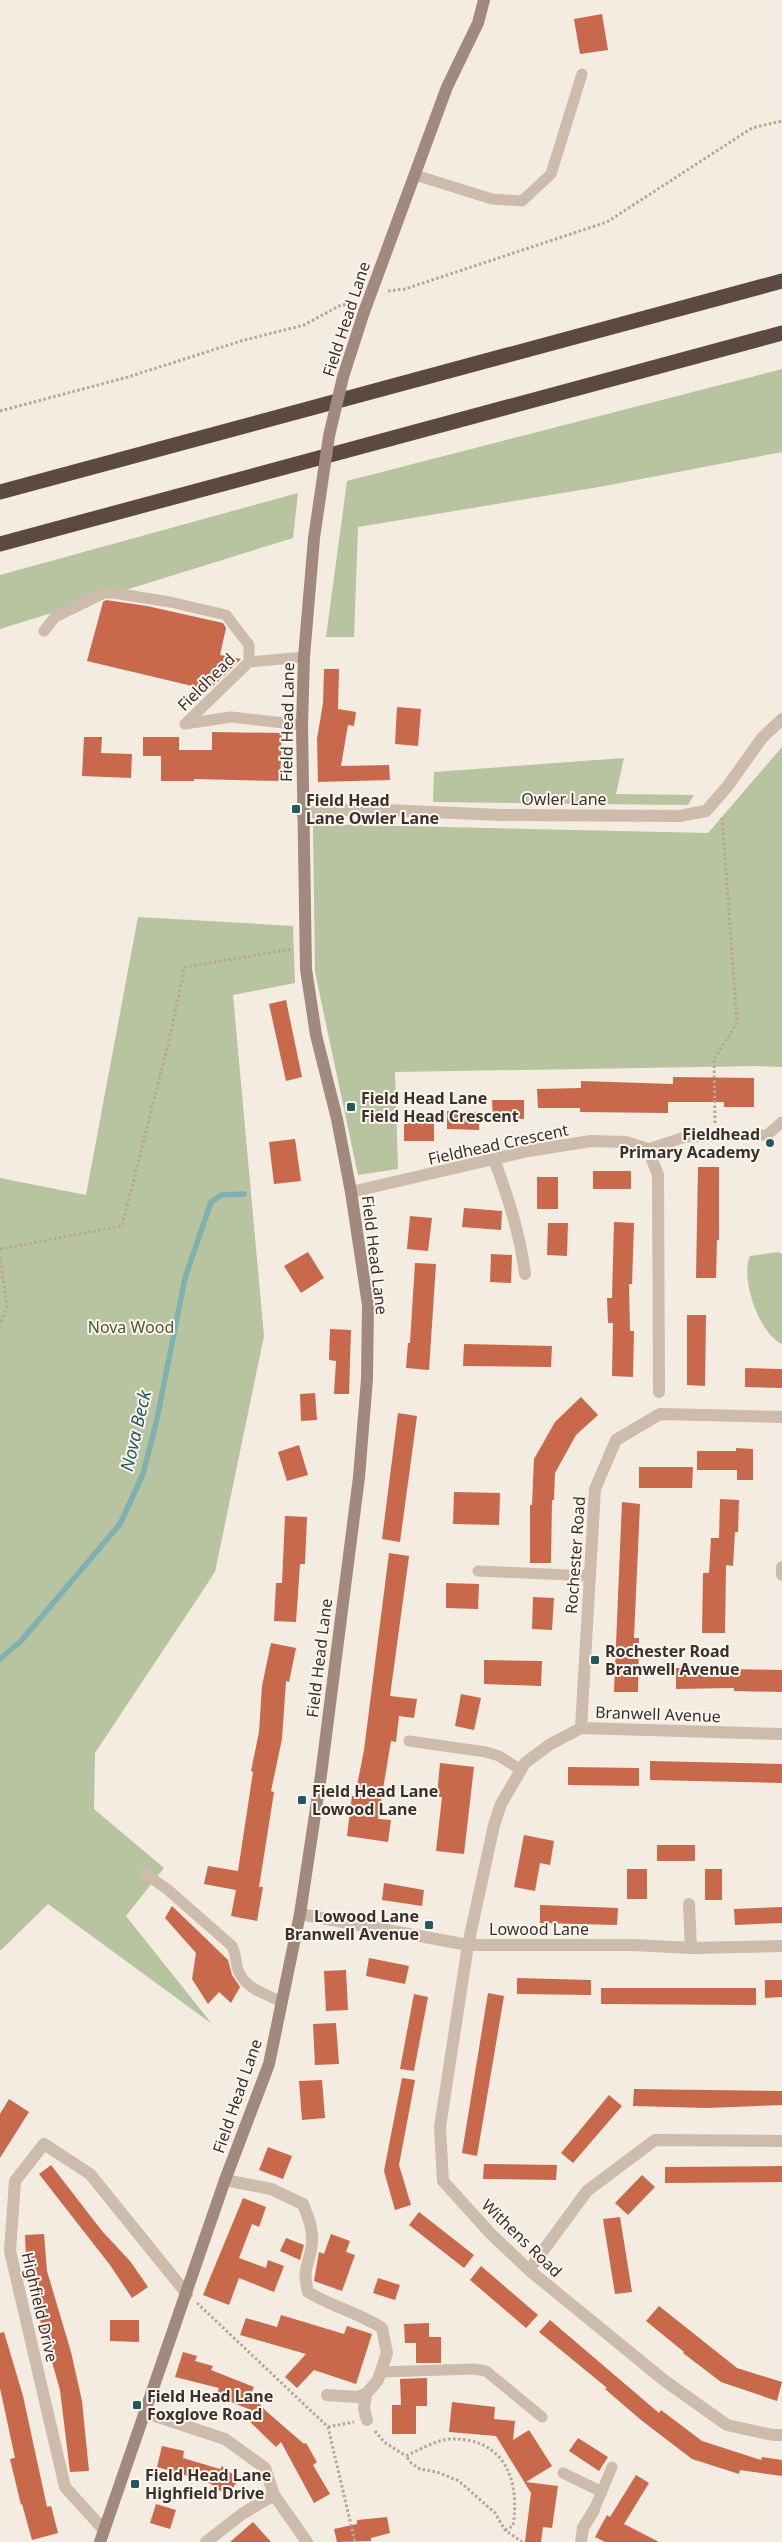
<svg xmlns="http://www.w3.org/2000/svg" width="782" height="2542" font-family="'Noto Sans',sans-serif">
<rect width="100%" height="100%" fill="#f4ebe1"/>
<!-- green -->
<path fill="#b8c4a0" d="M782,369V452L599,487L358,527L354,637H326L347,481Z
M298,493L293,538L0,629V575Z
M782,747V1067L758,1066L395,1072L398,1169L358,1175L315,972L313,824L708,833Z
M624,758L616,794L694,795L688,805L433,802L434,772Z
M138,917L293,926L295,983L233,995L264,1336L215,1572L95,1753L94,1809L164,1868L126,1916L212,2024L48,1904L0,1951V1178L86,1195Z
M778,1252L782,1254V1344C759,1334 740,1278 750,1256Z"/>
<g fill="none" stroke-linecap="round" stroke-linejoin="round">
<!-- stream -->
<path stroke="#7fb0b2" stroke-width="5.5" d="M0,1659L21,1641L120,1524L143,1474L157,1419L185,1278L211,1202L221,1195L244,1194"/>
</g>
<!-- building -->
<path fill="#c8694b" d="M602,14L608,50L580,54L574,19Z
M106,600L147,606L223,623L226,628L220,655L241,659L209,690L87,661L103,602Z
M324,669H339L338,709L356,712L354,726L348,725L341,766L389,765L390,780L318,782L317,739L323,703Z
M397,707L421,709L418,746L395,744Z
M212,732L282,733L280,781L194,779V781H161V756H143V737H179V750H212Z
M84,737H102L101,753L132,754L131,778L82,776Z
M286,1000L302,1077L286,1081L269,1004Z
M673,1077L754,1078V1107H724V1102H668V1113L580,1112V1108H538L537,1089L581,1088V1081L673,1084Z
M492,1100H524V1119H493Z
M447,1111L479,1112V1130L447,1129Z
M404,1123H434V1141H404Z
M295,1139L301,1181L274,1184L269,1142Z
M698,1167H719V1240H717L716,1278H696Z
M593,1171H631V1189H593Z
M537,1177H558V1209H537Z
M464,1208L502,1211L501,1230L462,1227Z
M410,1216L432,1218L428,1251L407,1249Z
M614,1222L634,1223L632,1284H629L630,1331H634L633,1377L612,1376L613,1323H608L607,1298H612Z
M548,1223H568L567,1256L547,1255Z
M308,1252L324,1278L301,1293L284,1266Z
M491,1254L512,1255L511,1283L490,1282Z
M415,1263L436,1264L429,1370L406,1368L408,1343H410Z
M687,1315H706L705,1386L687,1385Z
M330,1329L351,1330L349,1394H334L336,1361L329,1360Z
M464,1344L552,1346L551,1367L463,1366Z
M745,1368L782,1369V1388L745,1387Z
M315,1393L317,1420L301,1421L300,1394Z
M581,1397L598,1415L576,1435L555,1473L554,1500H552L551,1563H530V1505H532L534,1459L555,1422Z
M398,1413L417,1416L400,1542L382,1539Z
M299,1445L308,1475L287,1481L278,1452Z
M736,1448L753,1449V1480H737V1470H697V1451H736Z
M639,1467H693L692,1488H639Z
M454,1492L500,1493L499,1525L453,1524Z
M720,1499L739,1500L738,1532H735L733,1566L726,1565L725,1633H702L703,1573H709L711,1538H719Z
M622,1502L640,1504L634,1638H639L638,1692H614Z
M285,1516L307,1517L305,1564H300L296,1622L274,1621L276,1583H282Z
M389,1553L409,1556L390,1696L417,1699L414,1718L399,1716L396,1742L391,1741L378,1819L391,1820L388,1842L347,1836L352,1796H355L364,1750Z
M446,1583L479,1584L478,1609L446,1608Z
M533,1597L554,1598L552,1630L532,1629Z
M271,1643L296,1648L289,1682L286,1681L282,1739L271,1791L274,1792L259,1887H263L257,1921L231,1916L236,1890L204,1884L208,1866L238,1871L253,1772L251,1771L259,1732L262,1686Z
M484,1660L542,1661L541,1686L484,1684Z
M729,1667V1669L782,1670V1692L734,1691V1688L676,1689V1668Z
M461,1694L481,1698L474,1730L455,1726Z
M650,1761L782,1764V1783L650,1780Z
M440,1763L474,1767L464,1854L436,1851L442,1797H437Z
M568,1767L639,1768V1786L568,1785Z
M524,1835L554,1841L550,1865L540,1863L535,1891L514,1887Z
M657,1845H695V1861H657Z
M627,1869H647V1899H627Z
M705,1869H722V1900H705Z
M384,1883L424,1890L422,1906L382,1900Z
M540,1905L618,1908L617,1925L540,1923Z
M172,1906L228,1960L232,1975L240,1987L231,2003L219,1992L208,2004L192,1979L196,1953L165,1918Z
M782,1907V1923L735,1925L734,1909Z
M369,1958L409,1966L405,1984L366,1976Z
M346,1970L348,2010L326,2011L324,1971Z
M517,1978L591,1980V1995L517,1994Z
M765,1980H782V1997L765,1998Z
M601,1988H756V2005L601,2004Z
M488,1993L504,1996L477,2156L462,2153Z
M414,1994L428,1997L414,2071L400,2069Z
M336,2023L339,2064L315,2065L313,2024Z
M402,2078L415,2080L399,2165L411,2205L395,2210L384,2171Z
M322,2080L325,2118L302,2120L299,2081Z
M634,2089L782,2091V2105L707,2108L633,2106Z
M609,2095L622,2106L573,2163L561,2153Z
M9,2099L29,2112L0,2158V2114Z
M268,2147L292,2156L283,2179L259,2170Z
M484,2164L557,2165L556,2180L483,2179Z
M51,2165L102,2231L130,2261L148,2287L132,2298L110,2265L39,2174Z
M782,2166V2182L665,2183V2167Z
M642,2175L655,2187L628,2215L615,2203Z
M243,2198L266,2207L259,2227L252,2224L239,2258L266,2268L268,2260L284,2266L274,2292L239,2278L229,2305L203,2295Z
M419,2212L474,2255L464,2268L409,2225Z
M620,2217L632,2292L615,2294L603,2219Z
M44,2234L47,2271L71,2352L82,2401L89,2471L70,2472L60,2390L40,2320L42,2319L27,2278L25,2235Z
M331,2234L350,2241L346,2252L355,2255L342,2291L314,2281L319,2252L324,2254Z
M286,2238L304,2245L300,2260L280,2251Z
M481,2266L538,2315L526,2328L470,2280Z
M378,2278L400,2285L395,2300L373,2293Z
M659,2306L737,2368L782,2382L777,2401L721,2382L683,2353L684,2352L646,2321Z
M281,2315L344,2334L347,2326L372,2334L356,2384L314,2370L297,2388L285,2377L306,2354L240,2335L246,2318L277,2327Z
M110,2320H139V2342L110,2341Z
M550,2320L659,2413L661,2410L702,2441L761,2460L762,2457L782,2460V2476L740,2470L739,2474L692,2459L641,2420L605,2389L607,2388L539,2332Z
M429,2323V2337H441V2363H416V2343H405L404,2324Z
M4,2332L23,2396L47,2507L51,2506L58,2533L32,2540L22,2504L21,2505L10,2459L15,2458L0,2388V2333Z
M183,2352L197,2356L195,2361L213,2366L211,2370L254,2387L251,2394L266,2411L304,2444L306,2443L317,2462L313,2465L330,2494L314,2503L281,2442L276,2447L244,2416L251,2410L216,2396L219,2388L175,2377Z
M427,2378V2406H416V2434H392V2405H401L400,2379Z
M452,2402L495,2407L494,2419L515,2421L513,2440L529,2430L552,2466L526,2482L558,2486L552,2528L543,2527L541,2542H525L531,2493L496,2436L449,2432Z
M578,2438L608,2457L599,2471L569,2451Z
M162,2446L184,2451L183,2458L220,2469L222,2466L239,2479L227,2496L208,2482L157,2467Z
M636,2475L649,2483L624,2524L659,2542H605L595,2537L607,2515L610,2517Z
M156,2504L176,2510L170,2529L150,2523Z
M387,2517L390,2533L371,2538V2541L337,2542L334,2529L357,2524V2520Z
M253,2522L271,2542H230Z"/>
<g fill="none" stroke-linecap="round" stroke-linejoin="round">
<!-- path -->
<path stroke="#b9a596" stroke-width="3" stroke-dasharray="2.5 2.5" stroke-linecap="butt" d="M388,291L405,289L607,222L752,128L782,121
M0,411L128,377L241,341L304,325L339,306L352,303
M715,1123L714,1059L737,1023L722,817
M0,1249L122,1226L168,1044L185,967L293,949
M0,1256L7,1306L0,1325
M197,2303L328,2427L355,2542
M328,2427L354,2422
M375,2431L384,2442L406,2456
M505,2530L513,2526C520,2482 506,2439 453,2439C437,2439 421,2449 406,2456L411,2463L420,2469L437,2472L459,2481L495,2513L505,2530L522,2542"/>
<!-- service -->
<path stroke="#cdbbac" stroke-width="11" d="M415,175L492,199L522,201L551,174L582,74
M44,631L55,617L104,593H114L170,602L226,615L249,645V662
M302,725L231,717L185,724L249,662L304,657
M648,1149L685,1137L767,1135L782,1122
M478,1571L590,1576
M409,1741L486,1752L499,1756L521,1770
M144,1873L167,1889L232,1946C237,1955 235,1964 239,1972C246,1989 266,1994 282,2002
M381,2372L474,2369L486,2371L542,2417
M563,2473L602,2492
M594,2510L612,2467"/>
<!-- minor -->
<path stroke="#cdbbac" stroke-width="12" d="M302,813L363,809L501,815L679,816L706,811L727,787L762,738L782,719
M494,1159C508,1197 520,1234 525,1274
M351,1192L528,1151L591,1141L626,1142L648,1149L658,1175L659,1392
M782,1575V1567
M581,1728L595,1489L616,1440L660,1414L782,1417
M782,1734L581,1728L549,1745L525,1763L501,1804L494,1825L468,1945L440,2127L443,2181L491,2234L529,2270L665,2381L727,2425L773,2435H782
M689,1904L691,1948
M300,1914L468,1945H633L691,1948L782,1946
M225,2180L271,2189L303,2204C308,2217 313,2228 312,2242C311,2265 301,2264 308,2292C332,2307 358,2312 382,2328L387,2353L378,2380L366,2394L357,2397L327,2395
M529,2270L587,2191L655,2140L782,2141
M366,2394L364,2409L367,2420
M146,2413L225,2439L265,2468L274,2495L307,2542
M103,2529L65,2487L10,2251L15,2181L44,2144L90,2174L187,2294
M206,2542L242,2514L274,2495
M581,2542L583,2528L594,2510"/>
<!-- secondary -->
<path stroke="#a18a7d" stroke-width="12" d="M364,312L447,87L478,23L484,0
M100,2542L225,2180L269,2064L300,1914L321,1775L359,1477L367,1379L368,1305L351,1192L337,1119L316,1035L306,969L302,725L304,657L314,538"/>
<!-- motorway -->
<path stroke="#5c4a42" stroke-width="15" d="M0,492L782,281
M0,544L782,333"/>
<!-- secondary-bridge -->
<path stroke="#a18a7d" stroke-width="12" d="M314,538L329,436L343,377L364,312"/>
</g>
<!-- markers -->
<g fill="#1f5a5e" stroke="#fbf5ee" stroke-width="2">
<rect x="291" y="804" width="10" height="10" rx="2.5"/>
<rect x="346" y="1102" width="10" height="10" rx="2.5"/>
<circle cx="770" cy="1143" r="5"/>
<rect x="590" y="1655" width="10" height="10" rx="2.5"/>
<rect x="297" y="1795" width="10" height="10" rx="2.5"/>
<rect x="424" y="1920" width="10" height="10" rx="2.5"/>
<rect x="132" y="2400" width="10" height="10" rx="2.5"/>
<rect x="130" y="2479" width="10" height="10" rx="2.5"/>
</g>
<g text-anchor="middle" stroke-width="4" stroke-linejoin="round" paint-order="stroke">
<!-- street labels -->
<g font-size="16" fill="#3b302b" stroke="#fbf5ee">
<text transform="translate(346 319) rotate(-72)" y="6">Field Head Lane</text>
<text transform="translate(206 682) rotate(-45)" y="6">Fieldhead</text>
<text transform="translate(287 722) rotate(-89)" y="6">Field Head Lane</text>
<text x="564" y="805">Owler Lane</text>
<text transform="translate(498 1144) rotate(-12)" y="6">Fieldhead Crescent</text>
<text transform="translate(375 1255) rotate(83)" y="6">Field Head Lane</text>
<text transform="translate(575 1555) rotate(-86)" y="6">Rochester Road</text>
<text transform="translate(319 1658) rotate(-83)" y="6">Field Head Lane</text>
<text transform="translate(658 1714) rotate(2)" y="6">Branwell Avenue</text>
<text x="539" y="1935">Lowood Lane</text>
<text transform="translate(237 2096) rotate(-71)" y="6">Field Head Lane</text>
<text transform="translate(522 2238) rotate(44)" y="6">Withens Road</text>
<text transform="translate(40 2307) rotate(77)" y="6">Highfield Drive</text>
</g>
<!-- poi labels -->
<g font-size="16" font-weight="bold" fill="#3b302b" stroke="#fbf5ee" text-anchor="start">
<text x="306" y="806">Field Head<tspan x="306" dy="18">Lane Owler Lane</tspan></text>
<text x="361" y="1104">Field Head Lane<tspan x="361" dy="18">Field Head Crescent</tspan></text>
<text x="760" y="1140" text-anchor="end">Fieldhead<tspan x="760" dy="18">Primary Academy</tspan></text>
<text x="605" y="1657">Rochester Road<tspan x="605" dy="18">Branwell Avenue</tspan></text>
<text x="312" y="1797">Field Head Lane<tspan x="312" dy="18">Lowood Lane</tspan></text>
<text x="419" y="1922" text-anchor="end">Lowood Lane<tspan x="419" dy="18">Branwell Avenue</tspan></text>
<text x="147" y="2402">Field Head Lane<tspan x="147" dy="18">Foxglove Road</tspan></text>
<text x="145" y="2481">Field Head Lane<tspan x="145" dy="18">Highfield Drive</tspan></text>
</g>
<!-- park labels -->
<g font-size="16" fill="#4a5a2e" stroke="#fbf5ee">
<text x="131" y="1333">Nova Wood</text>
</g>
<!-- water labels -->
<g font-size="18" font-style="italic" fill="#1f5a5e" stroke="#fbf5ee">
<text transform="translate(136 1431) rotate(-77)" y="6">Nova Beck</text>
</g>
</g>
</svg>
